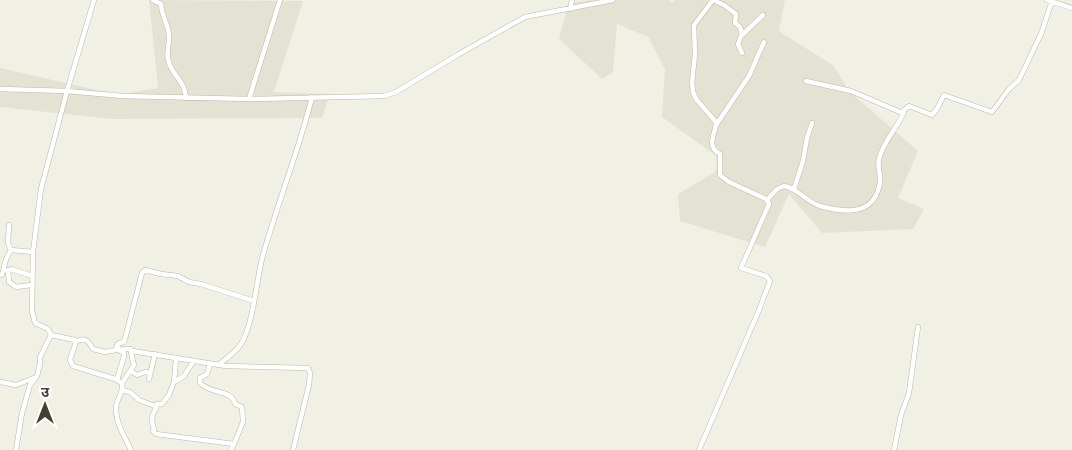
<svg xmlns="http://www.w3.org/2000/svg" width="1072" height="450" font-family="'Source Sans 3','Noto Sans Devanagari',sans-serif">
<rect width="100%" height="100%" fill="#f1f0e5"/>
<!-- residential -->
<path fill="#e4e3d3" d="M149,0L303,1L274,92L330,94L322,118L112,119L0,107V68L119,95L158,88Z
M588,0H668L672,3L675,0H785L779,31L834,66L849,91L918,151L898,198L924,209L913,229L822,233L789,194L765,247L680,221L678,194L715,172L717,163L715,155L662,117L665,69L648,37L617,24L613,72L602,79L559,39L568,4Z"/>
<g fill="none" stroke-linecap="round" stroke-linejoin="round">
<!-- minor casing -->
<g stroke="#bbb9a8" stroke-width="5.5">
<path id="minor" d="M153,0L161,4C161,14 168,24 169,35C170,42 166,52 168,59C171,75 185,80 186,98
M713,0L724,5L736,14L735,23L740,27L742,34
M1047,0L1072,8
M570,9L572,0
M742,53L738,44L741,36L763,15
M806,81L851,91L900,112H904V110L909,106L932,115L937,109L944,95L992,112L1009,89L1019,80L1041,34L1052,1
M0,89L67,91L123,96L249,99L384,96L396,92L459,54L525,17L613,0
M249,99L280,0
M716,125L749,76L764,42
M794,189L803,161L807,138L812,123
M767,200L777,189L784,186C798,188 806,202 820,206C846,213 875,216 880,182C881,175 877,167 879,159C883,142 897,128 904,112
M9,225L8,243L11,250
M8,270L9,282L16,287L31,285
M7,271L11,269L32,276
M2,275L6,259L11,250L33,252
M51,335L75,340V345L70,360L73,366L115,379L122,383C124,392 117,398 116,407C115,422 125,437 131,450
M75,342C87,336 88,342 93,349L105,352L116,350L117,345L120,351L122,352L123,349L124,356L117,380
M117,345L119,343L124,342L125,339L142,273L145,270L161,274L178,276L189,282L201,284L254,301
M123,349H131V353L132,351L226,366L308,368L310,373L309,385L293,450
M210,364L207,374L200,378V383C212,395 232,389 235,404L242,407L243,422L234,444
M218,365C226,359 236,352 241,344C254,323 256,280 263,255C278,202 299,150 312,97
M131,371L137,375L145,372L150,373
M149,379L155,354
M0,382L16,385L34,378
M174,382L176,359
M122,383L134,365L131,353
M122,390L130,392L139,400L155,406L156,409C151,415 151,421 154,429L153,431L156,434L234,444L231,450
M156,409L157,404H162L169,395L174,382L184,376L193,362
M16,450L22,413L30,385L37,376L40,364V357L51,335L48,329L35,323L32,311L33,252L41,189L67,91L94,0
M699,450L759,310L770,281L766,276L741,268L769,204L766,199L729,182L720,175V154C705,146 716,134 716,122L696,99L693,92L692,83L695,54L694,25L713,0
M894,450L901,415L909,393L918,327"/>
</g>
<!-- minor -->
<use href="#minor" stroke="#fff" stroke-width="4.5"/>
</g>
<!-- north arrow -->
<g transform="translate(45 405)" stroke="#ffffff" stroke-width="4" paint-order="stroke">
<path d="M0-4L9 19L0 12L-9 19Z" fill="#434035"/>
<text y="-8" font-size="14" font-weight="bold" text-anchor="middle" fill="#434035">उ</text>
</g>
</svg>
